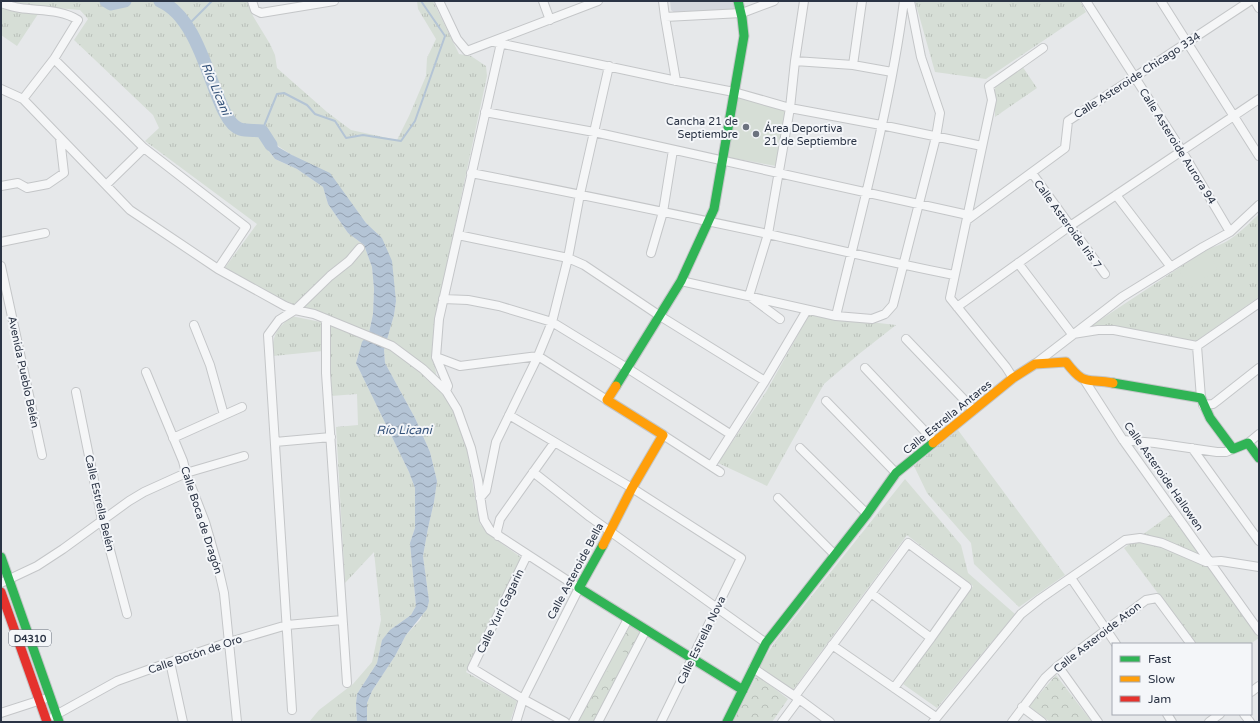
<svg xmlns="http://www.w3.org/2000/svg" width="1260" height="723" font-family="'Varela Round',sans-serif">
<defs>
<pattern id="grass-tufts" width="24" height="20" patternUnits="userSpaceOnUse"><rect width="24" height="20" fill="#d6ded6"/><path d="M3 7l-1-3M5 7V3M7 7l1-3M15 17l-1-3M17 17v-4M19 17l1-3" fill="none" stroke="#b8bfb9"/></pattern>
<pattern id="park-crowns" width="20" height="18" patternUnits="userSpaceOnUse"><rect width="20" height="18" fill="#d6ded6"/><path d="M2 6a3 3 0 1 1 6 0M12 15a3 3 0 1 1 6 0" fill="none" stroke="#b8bfb9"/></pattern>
<pattern id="water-waves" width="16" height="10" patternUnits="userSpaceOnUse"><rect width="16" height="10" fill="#b4c4d5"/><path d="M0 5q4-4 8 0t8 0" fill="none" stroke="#93a0af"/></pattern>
</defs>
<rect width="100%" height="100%" fill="#e6e8ea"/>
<!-- built -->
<path fill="#d4d7dd" d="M670,1H734L735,6L734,10L675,13L671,10Z"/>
<!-- grass -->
<path fill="url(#grass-tufts)" d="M7,1H247L253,16L270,44L275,55L277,68L327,112L351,130L397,140L409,116L426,76L427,58L436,39L418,9L417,1H433L459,54L471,56L486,66L487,76L434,324L432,351L439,390L449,397L467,450L480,524L491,536L522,558L466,672L517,701L510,722H367V703L372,691L395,656L406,635L420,620L429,601L423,556L428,528L434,502L437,481L430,452L415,418L385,363L384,350L394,315L396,301L394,284L382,238L366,223L349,200L292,155L278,146L268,131L253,130L275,159L297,169L323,187L328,204L348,233L364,245L372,267L374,289L373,314L369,333L292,304L221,273L257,224L145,141L159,128L153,115L74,40L88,19L80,10L25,5Z
M915,1H1080L1086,12L986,79L935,72Z
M1,7L38,14L17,46L1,35Z
M1022,66L1037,88L995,117V84Z
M1259,214V297L1196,341L1091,326L1209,248C1230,244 1244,228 1259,214Z
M809,315L896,325L859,354L824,384L767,486L718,463L766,392Z
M291,316L321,322L323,351L273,356C272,334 276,331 291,316Z
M329,325L364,339L358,355L356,363L409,472L415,488V528L410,543L416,606L411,615L393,628L382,640L377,663L357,694L356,704L357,722H309L319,710L353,684L372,662L381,620L374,552L345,583L336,427L358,425L357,394L331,396Z
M958,430L1065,575L1019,607L974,564L971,543L927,493L914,466Z
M905,479L961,545L968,573L1015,614L937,708L903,684L973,586L907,535L793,690L759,667L775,642Z
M1171,514L1259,638L1250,644H1196L1124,548Z"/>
<!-- park -->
<path fill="url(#park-crowns)" d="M629,624L642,631L594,722H577Z
M757,675L788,699L772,722H733Z
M1056,675L1092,722H1050L1029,706Z"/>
<!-- pitch -->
<path fill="#d6ded6" d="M736,97L786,111L776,166L727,157Z
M1207,252L1218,269L1190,288L1179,271Z
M616,648L628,654L617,676L604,670Z"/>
<!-- water -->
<path fill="url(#water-waves)" d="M253,130L268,131L278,147L292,155L330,173L366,223L382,238L392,261L396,301L394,315L384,350L385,363L415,418L430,452L437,481L434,502L428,528L423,556L429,601L427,609L406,635L395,656L372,691L367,703V722H357L356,704L357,694L377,663L382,640L390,630L411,615L416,606L410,543L415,528V488L409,472L356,363L362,342L369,333L373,314L374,289L372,267L364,245L348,233L328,204L323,187L297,169L275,159Z"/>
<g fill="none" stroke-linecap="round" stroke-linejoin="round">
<!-- stream -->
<path stroke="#b4c4d5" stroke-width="2" d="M187,26L212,1
M262,131L277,94L284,93L307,105L315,114L335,121L346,138L363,135L401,141L415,121L445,36L421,1"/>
<!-- river -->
<path stroke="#b4c4d5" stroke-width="13" d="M106,1L111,4L125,1
M160,1C207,21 213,121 240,129C247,131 255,130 262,131L271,145"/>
<!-- street casing -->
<g stroke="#c4c6c8" stroke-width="10">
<path id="street" d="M252,1L255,10L261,13L334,1
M439,1L457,39L467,51L598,1
M543,1L550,20
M663,1L665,17L676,81
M1086,1L1182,151L1230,232
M1161,1L1259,156
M1255,1L1259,8
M1,3C7,5 13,7 20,8C39,11 61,9 78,20L54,59L23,99
M665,17L742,13L774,1
M494,42L672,80L734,92L790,108L881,125L982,146
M54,59L144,148L246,227L218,269
M795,61L853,65L892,72
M853,65L862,1
M1,89L23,99L130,210L218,269L285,306L295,310L314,314L392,346L423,369L446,391L457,409L471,448L478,480L482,509L484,520L490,530L579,588L523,699L516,722
M485,112L594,132L968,215
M471,173C570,192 669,213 768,234C830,248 892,263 954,275
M1032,173L1105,274
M106,185L144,148
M1,186L18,183L27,188L48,184L64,173L60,138
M1116,195L1171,267
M967,220L1065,148L1068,121L1250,1
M458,235L568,258L584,265L660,316L765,381
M1,242L45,233
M651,253L663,212L673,150
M1018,263L1072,334
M1,266L42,455
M681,281L836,316L872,319L885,314L893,305L936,137L940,113L921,57L910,1
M443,299L468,300L499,306L552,322L627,368L730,434
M957,307L1070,226L1259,99
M836,316C861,212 890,108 904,1
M326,319V373L347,683
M780,319L749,296L768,234L790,108L795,61L804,1
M194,325L210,365L224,415
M1073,334L1098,330H1114L1197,346L1259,303
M906,339L974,410
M1197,346L1201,398
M436,357L460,366L538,356L607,400
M1035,364L1122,297L1203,247L1230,232L1259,205
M865,368L935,442
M146,372L183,461L186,473L205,522L218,567L224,593L237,722
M1013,378L1006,367L950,298L992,100L989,86L1043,48
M1085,381L1123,440L1259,631
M446,391L448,386L436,357L439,319L501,43
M76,392L102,520L127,614
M826,401L896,473
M1203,405L1213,404L1217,401L1259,368
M509,415L632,488L741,558L661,722
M663,435L720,472
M173,438L242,407
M1123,440L1155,443L1217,452H1226L1233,449
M275,442L331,437
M1248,443L1259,434
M800,448L867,514
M1192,448L1259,541
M711,466L765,381L807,310
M533,472L590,517L766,643
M480,498L486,491L496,442L538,356L552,322L568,258L580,194L609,66
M778,498L835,555
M498,536L497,531L500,519L554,443
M527,555L472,668L523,699L565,722
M1071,578L1116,644
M1,583L37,566L63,549L129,501L144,492L186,473L244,456
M871,593L931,638
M832,645L936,717
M170,662L183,722
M1058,666L1098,722
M753,668L799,699L830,722
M1251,692L1259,686
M795,696L908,543L967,587L931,638L894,688
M1022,707L1042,722
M292,710L268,335L279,320L295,310L330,276L349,261L360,248
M1,713L44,699
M1167,714L1172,722
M1244,714L1250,722
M54,716L117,681L170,662L229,642L287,625L342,620
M573,722L628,619
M598,722L646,630
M782,722L799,699
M933,722L1021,614L1040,599L1125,540L1140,538L1162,543L1206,562L1221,561L1259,567
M1012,722L1045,678L1058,666L1146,600L1157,598L1191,644
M1209,722L1220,714"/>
</g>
<!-- fast casing -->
<g stroke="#c4c6c8" stroke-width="11">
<path id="fast" d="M1113,383L1201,398L1210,418L1233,449L1248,443L1259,458
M616,386L681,281L714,209L744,36L742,18L738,1
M603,545L579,588L743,690
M1,557L59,722
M727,722L766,643L867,514L896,473L933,443"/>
</g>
<!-- slow casing -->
<g stroke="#c4c6c8" stroke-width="11">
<path id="slow" d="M933,443L1013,378L1035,364L1066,362C1085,387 1086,378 1113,383
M603,545L632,488L663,435L607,400L616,386"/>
</g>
<!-- jam casing -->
<g stroke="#c4c6c8" stroke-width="11">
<path id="jam" d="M1,592L47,722"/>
</g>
<!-- street -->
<use href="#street" stroke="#f5f6f7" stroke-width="8"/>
<!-- fast -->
<use href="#fast" stroke="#30b455" stroke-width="9"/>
<!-- slow -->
<use href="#slow" stroke="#ff9f0a" stroke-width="9"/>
<!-- jam -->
<use href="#jam" stroke="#e5322d" stroke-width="9"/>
</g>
<!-- markers -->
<g fill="#6c737f" stroke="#f4f6f9" stroke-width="1.5">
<circle cx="746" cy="127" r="4"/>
<circle cx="756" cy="134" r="4"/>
</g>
<g text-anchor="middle" stroke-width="4" stroke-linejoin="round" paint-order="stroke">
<!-- shield labels -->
<rect fill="#f4f6f9" stroke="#676e7b" stroke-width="1" x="9" y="630" width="42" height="16" rx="3"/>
<g font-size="10" font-weight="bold" fill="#2b3445">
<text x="30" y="642">D4310</text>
</g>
<!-- street labels -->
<g font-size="11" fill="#2b3445" stroke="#f4f6f9">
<text transform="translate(1137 75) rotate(-33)" y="4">Calle Asteroide Chicago 334</text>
<text transform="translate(1178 146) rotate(58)" y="4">Calle Asteroide Aurora 94</text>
<text transform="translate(1068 224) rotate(54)" y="4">Calle Asteroide Iris 7</text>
<text transform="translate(24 372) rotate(78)" y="4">Avenida Pueblo Belén</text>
<text transform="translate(947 417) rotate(-39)" y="4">Calle Estrella Antares</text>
<text transform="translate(1164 476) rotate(55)" y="4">Calle Asteroide Hallowen</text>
<text transform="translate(100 503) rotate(77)" y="4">Calle Estrella Belén</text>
<text transform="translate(202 520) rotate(72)" y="4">Calle Boca de Dragón</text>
<text transform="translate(575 571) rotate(-62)" y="4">Calle Asteroide Bella</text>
<text transform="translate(500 611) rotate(-64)" y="4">Calle Yuri Gagarin</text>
<text transform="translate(1097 637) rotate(-38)" y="4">Calle Asteroide Aton</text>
<text transform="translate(701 640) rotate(-64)" y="4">Calle Estrella Nova</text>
<text transform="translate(195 654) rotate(-19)" y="4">Calle Botón de Oro</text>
</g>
<!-- poi labels -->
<g font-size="11" fill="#2b3445" stroke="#f4f6f9" text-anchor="end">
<text x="738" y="125">Cancha 21 de<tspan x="738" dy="13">Septiembre</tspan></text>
<text x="764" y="132" text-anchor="start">Área Deportiva<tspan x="764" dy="13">21 de Septiembre</tspan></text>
</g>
<!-- water labels -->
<g font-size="12" font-style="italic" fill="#34527a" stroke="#f4f6f9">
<text transform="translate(216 89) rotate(67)" y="4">Río Licani</text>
<text x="404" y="434">Río Licani</text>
</g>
</g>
<!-- border -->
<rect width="1260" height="723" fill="none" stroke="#2b3445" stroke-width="4"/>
<!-- legend -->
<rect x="1112" y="643" width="140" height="72" fill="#f4f6f9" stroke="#a4a8b1"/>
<rect x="1120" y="656" width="20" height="6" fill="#30b455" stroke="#a4a8b1"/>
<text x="1148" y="663" font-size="12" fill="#2b3445">Fast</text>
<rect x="1120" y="676" width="20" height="6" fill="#ff9f0a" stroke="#a4a8b1"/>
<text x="1148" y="683" font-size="12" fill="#2b3445">Slow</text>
<rect x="1120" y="696" width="20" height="6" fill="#e5322d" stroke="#a4a8b1"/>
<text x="1148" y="703" font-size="12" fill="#2b3445">Jam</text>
</svg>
